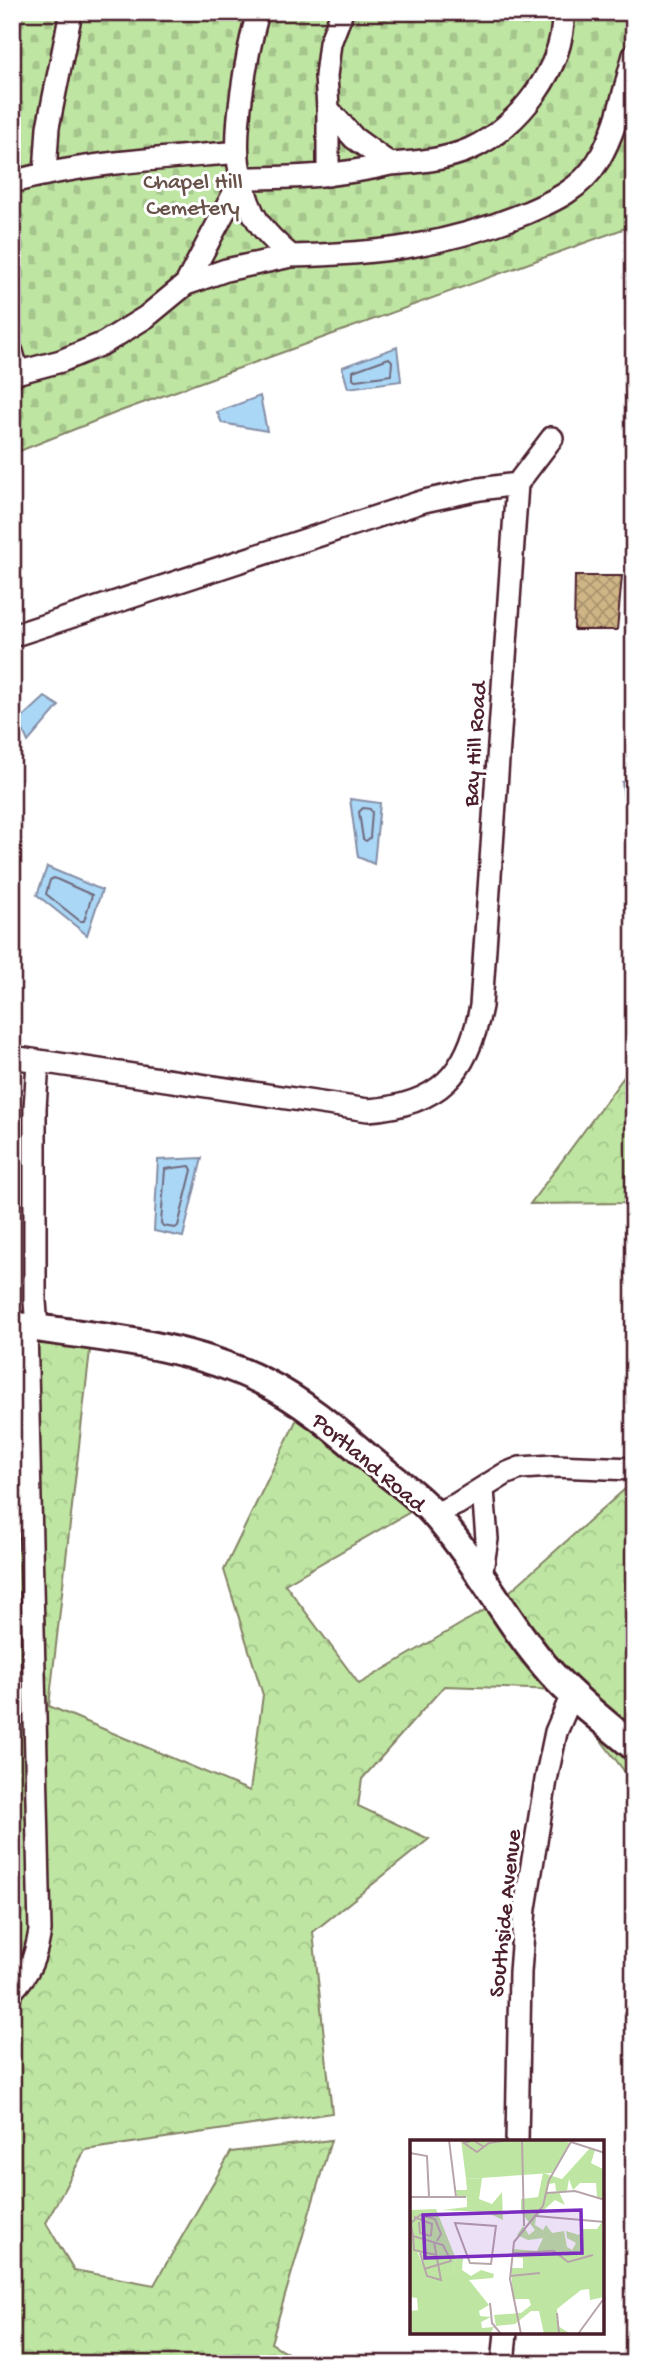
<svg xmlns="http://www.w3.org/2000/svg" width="646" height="2376" font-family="'Gochi Hand',sans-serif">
<defs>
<pattern id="forest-crowns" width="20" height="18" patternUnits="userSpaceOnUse" patternTransform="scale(1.75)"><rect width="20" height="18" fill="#bee6a2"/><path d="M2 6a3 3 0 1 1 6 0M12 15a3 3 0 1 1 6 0" fill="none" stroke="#a5c58c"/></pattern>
<pattern id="cemetery-stones" width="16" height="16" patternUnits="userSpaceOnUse" patternTransform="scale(1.75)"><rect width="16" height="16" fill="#bee6a2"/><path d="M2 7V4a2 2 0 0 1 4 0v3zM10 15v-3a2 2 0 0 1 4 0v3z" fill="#a5c58c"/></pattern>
<pattern id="building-cross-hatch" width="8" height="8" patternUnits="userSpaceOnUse" patternTransform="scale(1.75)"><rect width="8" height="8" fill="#cfb585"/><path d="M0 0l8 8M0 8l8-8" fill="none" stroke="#aa936d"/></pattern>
</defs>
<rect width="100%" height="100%" fill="#fff"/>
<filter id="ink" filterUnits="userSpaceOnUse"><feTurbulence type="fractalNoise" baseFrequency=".0143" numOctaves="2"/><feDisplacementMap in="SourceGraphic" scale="14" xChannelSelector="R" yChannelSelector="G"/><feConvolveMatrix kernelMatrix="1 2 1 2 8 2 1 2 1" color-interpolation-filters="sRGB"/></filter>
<g filter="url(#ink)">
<!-- forest -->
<path fill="url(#forest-crowns)" stroke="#848266" stroke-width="2" d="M634,1049V1203L530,1204L626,1074Z
M12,1321L92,1333L49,1706L250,1791L263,1695L224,1570L306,1400L424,1504L285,1584L359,1684L498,1602L634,1481V1784L563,1690L444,1686L362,1779L358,1806L429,1839L313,1932L332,2113L85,2150L46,2223L74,2270L154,2285L231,2152L331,2140L271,2343L306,2364H12Z"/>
<!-- cemetery -->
<path fill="url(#cemetery-stones)" stroke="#848266" stroke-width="2" d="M12,12H634V225L118,412L12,454Z"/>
<!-- water -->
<path fill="#aad7f6" stroke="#848da5" stroke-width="2" d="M397,347L401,381L348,388L342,367Z
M260,396L267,431L222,423L217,412Z
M45,697L59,706L28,742L19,721Z
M622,782L634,783V819L626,817Z
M350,799L380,803L374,864L358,857Z
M47,867L102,890L87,935L37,895Z
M202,1158L183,1237L154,1231L158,1160Z"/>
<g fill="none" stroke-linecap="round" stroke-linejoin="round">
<!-- shore -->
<path stroke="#70697c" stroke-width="2" d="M389,358L392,361L391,375L356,380L353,379V371Z
M363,808L370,809L372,812L370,838L366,841L363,839L359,812Z
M54,878L92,895L84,921H80L46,894L50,880Z
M190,1166L192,1170L178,1226L175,1228L163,1226L161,1223L165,1169Z"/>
</g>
<!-- building -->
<path fill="url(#building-cross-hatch)" stroke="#4a1f2b" stroke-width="2" d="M575,576H622L617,630H574Z"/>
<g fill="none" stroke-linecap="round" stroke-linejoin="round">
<!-- minor casing -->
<g stroke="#4a1f2b" stroke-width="26">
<path id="minor" d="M328,109L354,138L390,164C417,162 445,160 470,149C519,127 565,67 563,12
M390,164C341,176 292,178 242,178C249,216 262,231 291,256C377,254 445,246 526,213C554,201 581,189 598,161C617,130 624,90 634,55
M45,173L48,127L71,12
M328,175V109L326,76L330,43L342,12
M12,182C82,163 156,159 228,153L238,154
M186,284L226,270L291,256
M12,352L18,373
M12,374L61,361L104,343L146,317L186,284L242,178C229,144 248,48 258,12
M517,484L552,438
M12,636L424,501L480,489L517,484
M12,1057L368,1110C439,1105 468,1074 481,1006L517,484
M37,1329L35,1301V1108L38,1062
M435,1514L457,1504L505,1474L520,1468L553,1466L634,1469
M481,1576L487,1539L483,1490
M12,1991C31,1970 35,1959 40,1931L26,1327
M517,2142L520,1972L525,1908L546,1780L556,1732L572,1695
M503,2364L506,2332"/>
</g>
<!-- tertiary casing -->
<g stroke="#4a1f2b" stroke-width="32">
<path id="tertiary" d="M12,1325C97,1337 187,1343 264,1382C304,1402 337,1431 371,1460C392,1478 417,1494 435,1515C479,1564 507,1624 551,1673C575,1700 606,1723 634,1747"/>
</g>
<!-- minor -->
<use href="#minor" stroke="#fff" stroke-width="21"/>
<!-- tertiary -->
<use href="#tertiary" stroke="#fff" stroke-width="26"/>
</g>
</g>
<g text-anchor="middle" stroke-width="6" stroke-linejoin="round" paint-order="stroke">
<!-- park labels -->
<g font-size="23" fill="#675149" stroke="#fff">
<text x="193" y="188">Chapel Hill<tspan x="193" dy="26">Cemetery</tspan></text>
</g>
<!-- street labels -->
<g font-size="23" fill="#4a1f2b" stroke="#fff">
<text transform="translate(473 744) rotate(-86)" y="8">Bay Hill Road</text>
<text transform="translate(370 1461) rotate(40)" y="8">Portland Road</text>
<text transform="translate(503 1913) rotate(-84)" y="8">Southside Avenue</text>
</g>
</g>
<!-- overview -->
<g transform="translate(410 2140)">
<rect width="194" height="194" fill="#fff"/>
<path d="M51,0H150L160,3L142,33L56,39Z" fill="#bee6a2"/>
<path d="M180,8L185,10L181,23L193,29L194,59L187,57L186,43H170L163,50L159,39L157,51H146L145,43L138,44L137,54L149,52L155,65L145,60L126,77L125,85L133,90L136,85L142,93L154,91L157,107L162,110L166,103L157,98L156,91L169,95L173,89H187L192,82L194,157L180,160L179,149L171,150L147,169L148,186L161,194H134L129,171H121L105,184L86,186L84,175L111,173L121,165L119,159H103L101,128H113V118L102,117L103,109L127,111L133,98L118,100L107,95L113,86L119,95L125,90L111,72V59L128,57L133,33L152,39ZM72,38L69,59L82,64L92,52L93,80L76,72L32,70L57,67V57L47,56L46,50H57L56,39ZM0,95L19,139L46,149L52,164L43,131L46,119L53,118L52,130L61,136L71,130L84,134L83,138L59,140L79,165L69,171L70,176L81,177L71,182L72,188L84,187L80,194H0V171L8,170L7,158L0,157Z" fill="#bee6a2"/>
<path d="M26,69L46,119L43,132L57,157L52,164L47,163L45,149L33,154L15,135L10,113L2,112L0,70Z" fill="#bee6a2"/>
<path fill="none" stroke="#b7a5aa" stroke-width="2" d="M39,0L46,57M112,0L114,86M161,2L195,13M74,7L63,0L54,3L67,12L79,3L99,0M0,13L17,16L19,57M137,53L165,51L195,60M0,57H56M126,76L195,82M4,77L22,84L21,96M0,78L3,96L33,105L41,121L14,129M9,82L10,93L21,96M1,83L10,75L25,79L31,94L27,101M45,83L86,86L81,124L60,123ZM3,96L4,110L26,115M10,113L17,136L31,140L24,102M103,113L144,111L158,122L183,115M100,136L130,133M80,163L82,183L91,194M147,173L149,194M111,194L100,139L104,102L133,66L139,40L162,0M168,194L195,157"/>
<path fill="#7b2cbf" fill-opacity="0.15" stroke="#7b2cbf" stroke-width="3.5" d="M171,70L172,113L15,118L13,75Z"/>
<rect width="194" height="194" fill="none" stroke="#4a1f2b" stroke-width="3.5"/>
</g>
<!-- margin -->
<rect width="646" height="2376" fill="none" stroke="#fff" stroke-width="42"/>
<rect x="21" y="21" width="604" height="2334" fill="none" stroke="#4a1f2b" stroke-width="2.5" filter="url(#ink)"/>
</svg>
